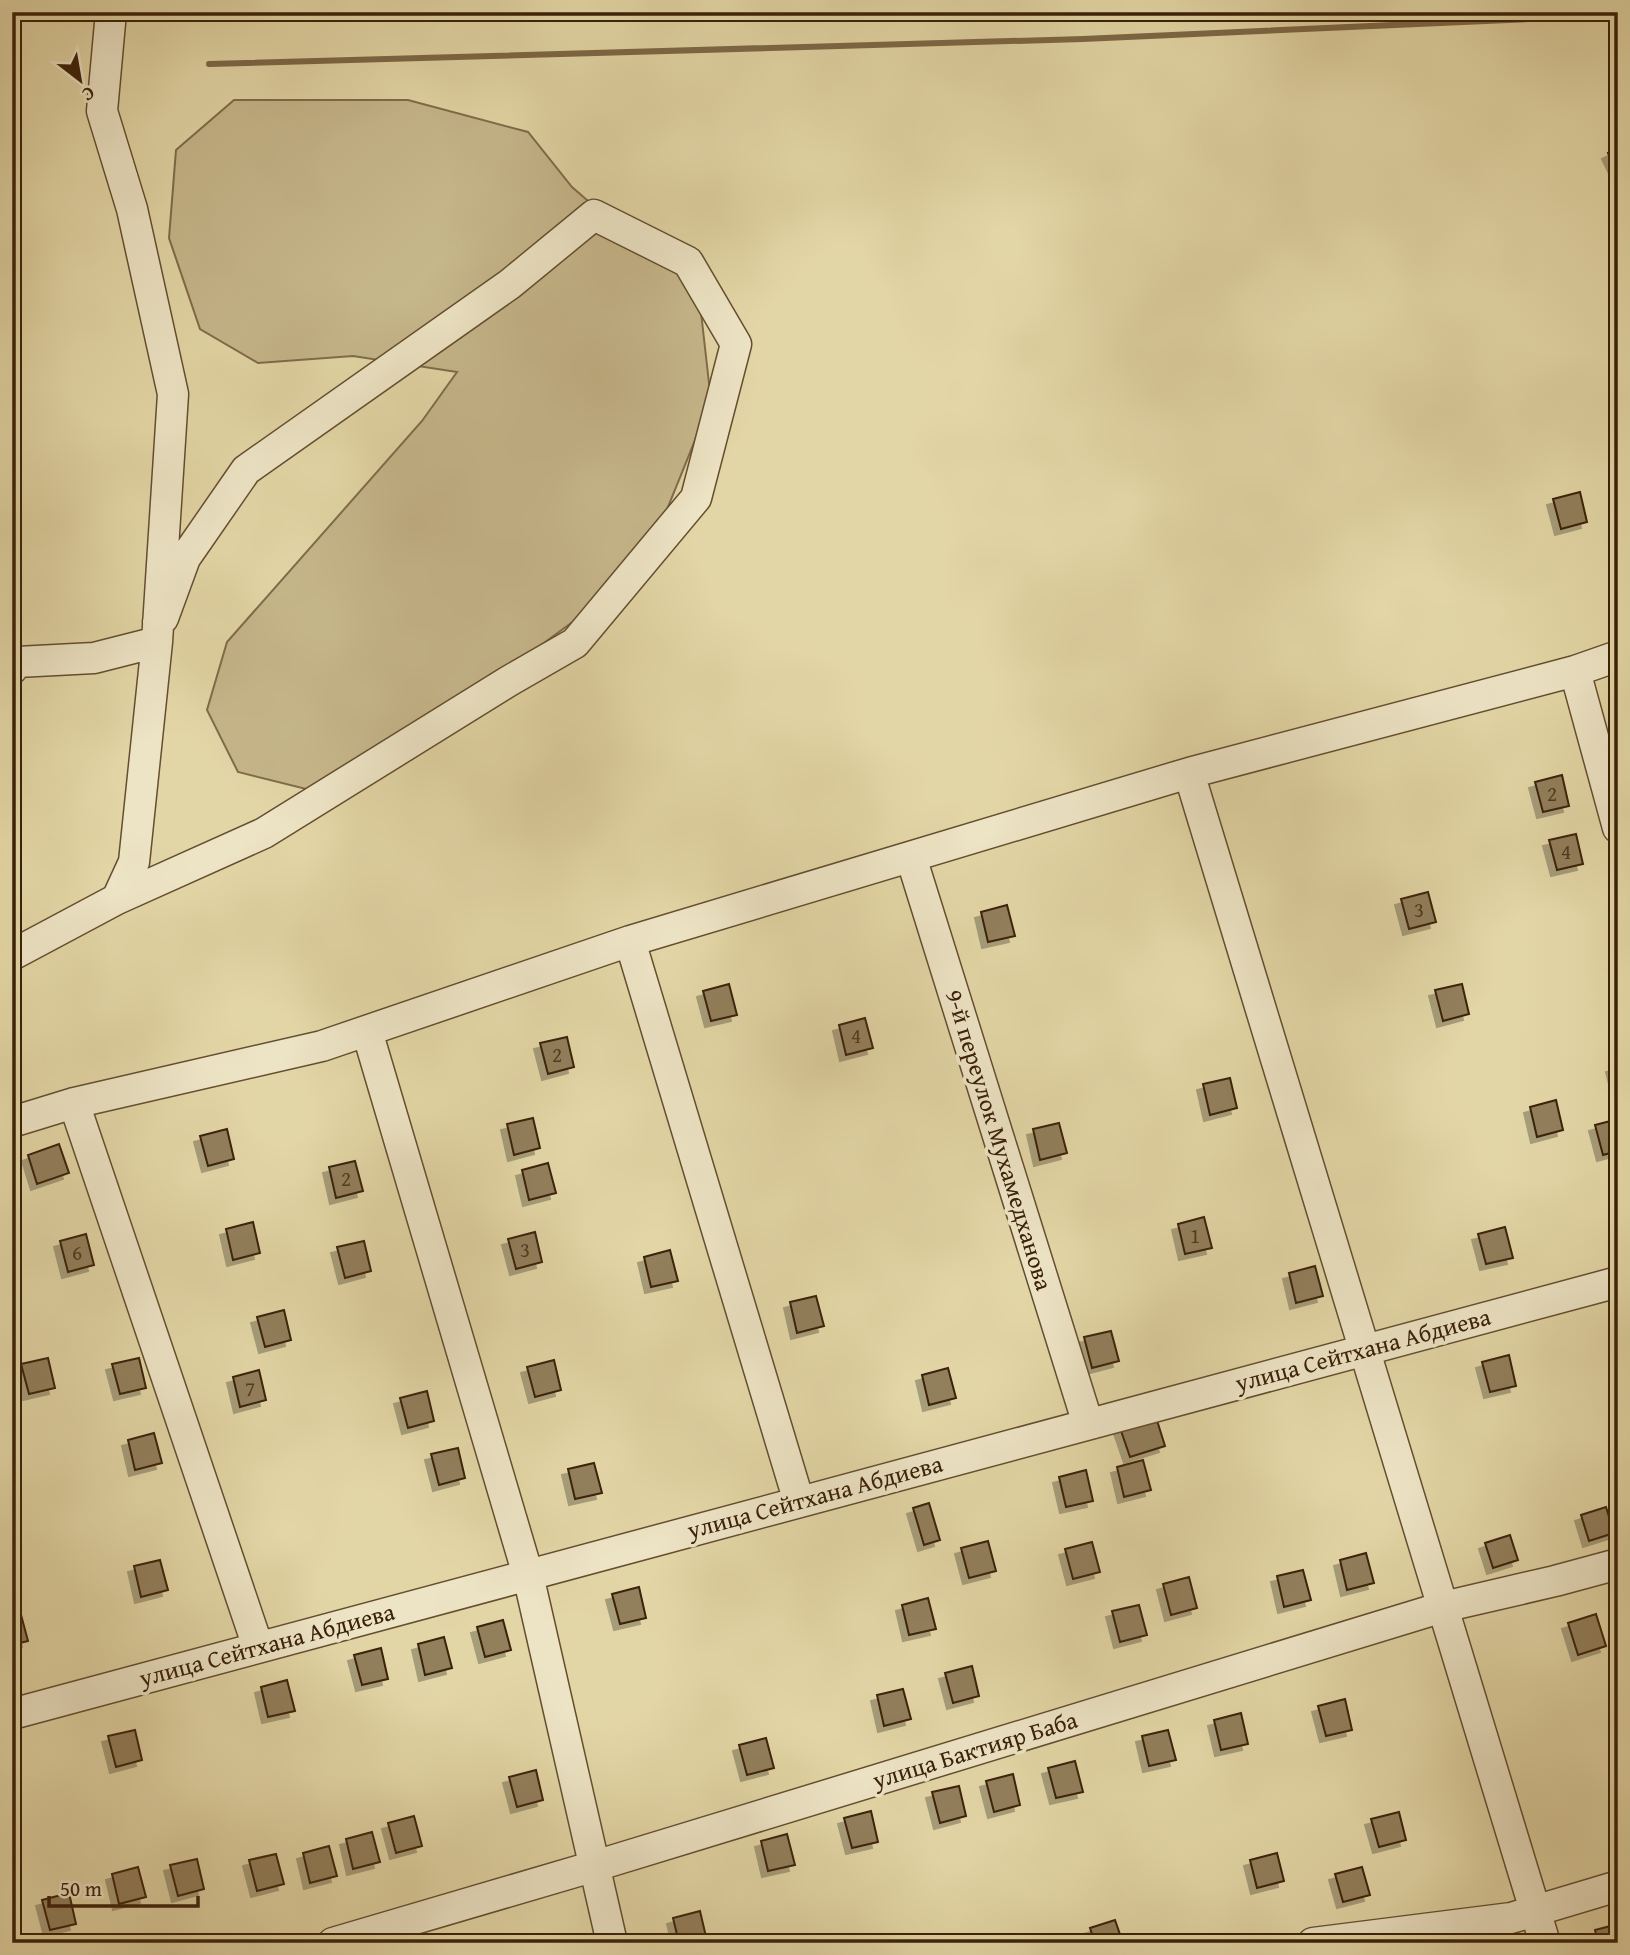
<svg xmlns="http://www.w3.org/2000/svg" width="1630" height="1955" font-family="'Gentium Book Plus',serif">
<defs>
<filter id="shadow"><feDropShadow dx="-6" dy="6" stdDeviation="0" flood-color="#0004"/></filter>
</defs>
<rect width="100%" height="100%" fill="#e3d6a6"/>
<filter id="stains"><feTurbulence type="fractalNoise" baseFrequency=".00286" numOctaves="4"/><feColorMatrix values="0 0 0 0 .2 0 0 0 0 .09 0 0 0 0 .02 0 0 0 .5 -.17"/></filter>
<radialGradient id="worn" r=".72"><stop offset=".6" stop-color="#630" stop-opacity="0"/><stop offset="1" stop-color="#630" stop-opacity=".3"/></radialGradient>
<!-- green -->
<path fill="#c6b78b" stroke="#806c4a" stroke-width="2" d="M234,100H408L528,132L572,187L595,207L695,259L711,401L642,571L518,662L437,731L306,789L238,772L207,710L227,642L422,421L457,372L353,356L258,363L200,329L169,238L176,150Z"/>
<g fill="none" stroke-linecap="round" stroke-linejoin="round">
<!-- stream -->
<path stroke="#7d6847" stroke-width="6" d="M209,64L1083,39L1618,15"/>
</g>
<!-- building -->
<path fill="#927f5b" stroke="#3a2109" stroke-width="2" filter="url(#shadow)" d="M1618,148V174L1608,153Z
M1580,492L1587,522L1561,529L1553,499Z
M1562,775L1569,806L1543,812L1535,782Z
M1576,834L1583,864L1557,870L1549,840Z
M1428,892L1436,922L1409,929L1401,899Z
M1007,905L1015,936L988,942L981,912Z
M729,984L737,1015L711,1021L703,991Z
M1462,984L1469,1014L1443,1021L1435,990Z
M865,1018L873,1048L846,1055L839,1025Z
M567,1037L574,1067L548,1074L540,1043Z
M1618,1065V1090L1612,1066Z
M1230,1078L1237,1108L1210,1115L1203,1084Z
M1556,1100L1563,1130L1537,1137L1530,1107Z
M533,1118L540,1148L514,1155L507,1124Z
M1618,1119V1151L1603,1155L1595,1125Z
M1059,1123L1067,1153L1040,1160L1033,1129Z
M227,1129L234,1159L208,1166L200,1136Z
M59,1144L69,1173L37,1184L28,1155Z
M355,1161L363,1191L336,1198L329,1167Z
M548,1163L556,1193L529,1200L522,1170Z
M1204,1217L1212,1248L1185,1254L1178,1224Z
M253,1222L260,1253L233,1260L226,1229Z
M1505,1227L1513,1258L1486,1264L1478,1234Z
M535,1232L542,1262L516,1269L508,1239Z
M86,1234L94,1265L68,1272L60,1241Z
M364,1241L371,1271L345,1278L337,1247Z
M670,1250L678,1281L651,1287L644,1257Z
M1315,1266L1323,1296L1296,1303L1289,1273Z
M816,1296L824,1326L797,1333L790,1302Z
M284,1310L291,1340L265,1347L257,1317Z
M1111,1331L1119,1361L1092,1368L1084,1337Z
M1509,1355L1516,1386L1490,1392L1482,1362Z
M48,1358L55,1388L29,1394L21,1364Z
M139,1358L146,1388L120,1394L112,1364Z
M554,1360L561,1390L535,1397L527,1367Z
M948,1368L956,1398L929,1405L922,1375Z
M259,1370L266,1400L240,1407L233,1377Z
M427,1391L434,1421L408,1428L400,1398Z
M1155,1414L1165,1446L1130,1457L1119,1425Z
M154,1433L162,1463L135,1470L128,1440Z
M458,1448L465,1478L439,1485L431,1454Z
M1143,1460L1151,1490L1124,1497L1117,1467Z
M594,1463L602,1493L575,1499L568,1469Z
M1086,1470L1093,1501L1066,1507L1059,1477Z
M929,1503L940,1540L924,1545L913,1508Z
M1606,1507L1614,1533L1589,1541L1581,1515Z
M1510,1535L1518,1560L1493,1568L1485,1543Z
M988,1541L996,1571L969,1578L961,1548Z
M1092,1542L1100,1572L1073,1579L1065,1549Z
M1366,1553L1374,1583L1347,1590L1340,1560Z
M160,1560L168,1590L141,1597L134,1566Z
M1303,1570L1311,1600L1284,1607L1277,1576Z
M1189,1577L1197,1608L1171,1615L1163,1584Z
M639,1587L646,1618L620,1624L612,1594Z
M928,1598L936,1629L909,1635L902,1605Z
M1139,1605L1147,1635L1120,1642L1112,1611Z
M20,1611L28,1641L12,1645V1613Z
M1596,1614L1606,1646L1578,1655L1568,1623Z
M503,1620L511,1650L485,1657L477,1627Z
M444,1637L452,1668L425,1675L418,1644Z
M381,1648L388,1679L362,1685L354,1655Z
M972,1666L979,1696L953,1703L945,1673Z
M287,1680L295,1711L268,1717L261,1687Z
M903,1689L911,1719L884,1726L877,1695Z
M1345,1699L1352,1730L1326,1736L1318,1706Z
M1241,1713L1248,1744L1221,1750L1214,1720Z
M135,1730L142,1760L116,1767L108,1736Z
M1168,1730L1176,1760L1149,1766L1142,1736Z
M766,1738L774,1768L747,1775L739,1745Z
M1075,1761L1083,1792L1056,1798L1048,1768Z
M536,1770L543,1800L517,1807L509,1777Z
M1013,1774L1020,1805L994,1812L986,1781Z
M959,1786L966,1816L940,1823L932,1792Z
M871,1811L878,1842L852,1848L844,1818Z
M1399,1812L1406,1840L1379,1847L1371,1819Z
M414,1816L422,1846L396,1853L388,1823Z
M372,1832L380,1862L353,1869L346,1839Z
M787,1834L795,1865L768,1871L761,1841Z
M329,1846L337,1876L310,1883L303,1853Z
M1277,1853L1284,1881L1257,1888L1250,1860Z
M276,1854L284,1884L257,1891L249,1860Z
M197,1859L204,1889L178,1896L170,1865Z
M138,1867L146,1897L119,1904L112,1874Z
M1362,1867L1370,1895L1343,1902L1335,1874Z
M69,1893L76,1924L50,1930L42,1900Z
M700,1911L707,1941L679,1943L673,1918Z
M1115,1920L1123,1943H1095L1090,1928Z
M1618,1924V1943H1598L1595,1930Z"/>
<g fill="none" stroke-linecap="round" stroke-linejoin="round">
<!-- minor casing -->
<g stroke="#644e30" stroke-width="33">
<path id="minor" d="M111,12L102,111L132,209L173,394L157,642L134,862L117,899
M12,669L17,662L94,658L157,642
M1575,671L1618,828
M1189,773L1545,1943
M911,857L1088,1424
M630,941L799,1502
M12,955L117,899L264,833L509,681L575,643L696,498L736,344L688,262L594,215L510,284L246,470L185,558L163,618L158,622
M367,1031L528,1575L612,1943
M74,1103L258,1647
M12,1122L74,1103L322,1046L630,941L1189,773L1575,671L1618,656
M12,1714L1618,1282
M333,1943L595,1866L1443,1607L1555,1581L1618,1564
M1313,1943L1511,1918L1618,1886"/>
</g>
<!-- minor -->
<use href="#minor" stroke="#ede4c5" stroke-width="30"/>
</g>
<g text-anchor="middle" stroke-width="7" stroke-linejoin="round" paint-order="stroke">
<!-- number labels -->
<g font-size="21" fill="#50381e">
<text x="1552" y="801">2</text>
<text x="1566" y="859">4</text>
<text x="1419" y="917">3</text>
<text x="856" y="1043">4</text>
<text x="557" y="1062">2</text>
<text x="346" y="1186">2</text>
<text x="1195" y="1243">1</text>
<text x="525" y="1257">3</text>
<text x="77" y="1260">6</text>
<text x="250" y="1396">7</text>
</g>
<!-- street labels -->
<g font-size="24" fill="#3a2109" stroke="#ede4c5">
<text transform="translate(999 1140) rotate(73)" y="8">9-й переулок Мухамедханова</text>
<text transform="translate(1363 1350) rotate(-15)" y="8">улица Сейтхана Абдиева</text>
<text transform="translate(815 1497) rotate(-15)" y="8">улица Сейтхана Абдиева</text>
<text transform="translate(267 1645) rotate(-15)" y="8">улица Сейтхана Абдиева</text>
<text transform="translate(975 1750) rotate(-17)" y="8">улица Бактияр Баба</text>
</g>
</g>
<!-- margin -->
<rect width="1630" height="1955" fill="none" stroke="#e3d6a6" stroke-width="42"/>
<rect x="14" y="14" width="1602" height="1927" fill="none" stroke="#3a2109" stroke-width="3.5"/>
<rect x="21" y="21" width="1588" height="1913" fill="none" stroke="#3a2109" stroke-width="2"/>
<!-- north arrow -->
<g transform="translate(80 80) rotate(149)" stroke="#ede4c5" stroke-width="5" paint-order="stroke">
<path d="M0-5L12 26L0 18L-12 26Z" fill="#3a2109"/>
<text y="-10" font-size="19" font-weight="bold" text-anchor="middle" fill="#3a2109">С</text>
</g>
<!-- scale -->
<path d="M49 1896v10h149v-10" fill="none" stroke="#3a2109" stroke-width="3.5"/>
<text x="60" y="1896" font-size="21" fill="#3a2109" stroke="#ede4c5" stroke-width="5" paint-order="stroke">50 m</text>
<rect width="100%" height="100%" filter="url(#stains)"/>
<rect width="100%" height="100%" fill="url(#worn)"/>
</svg>
